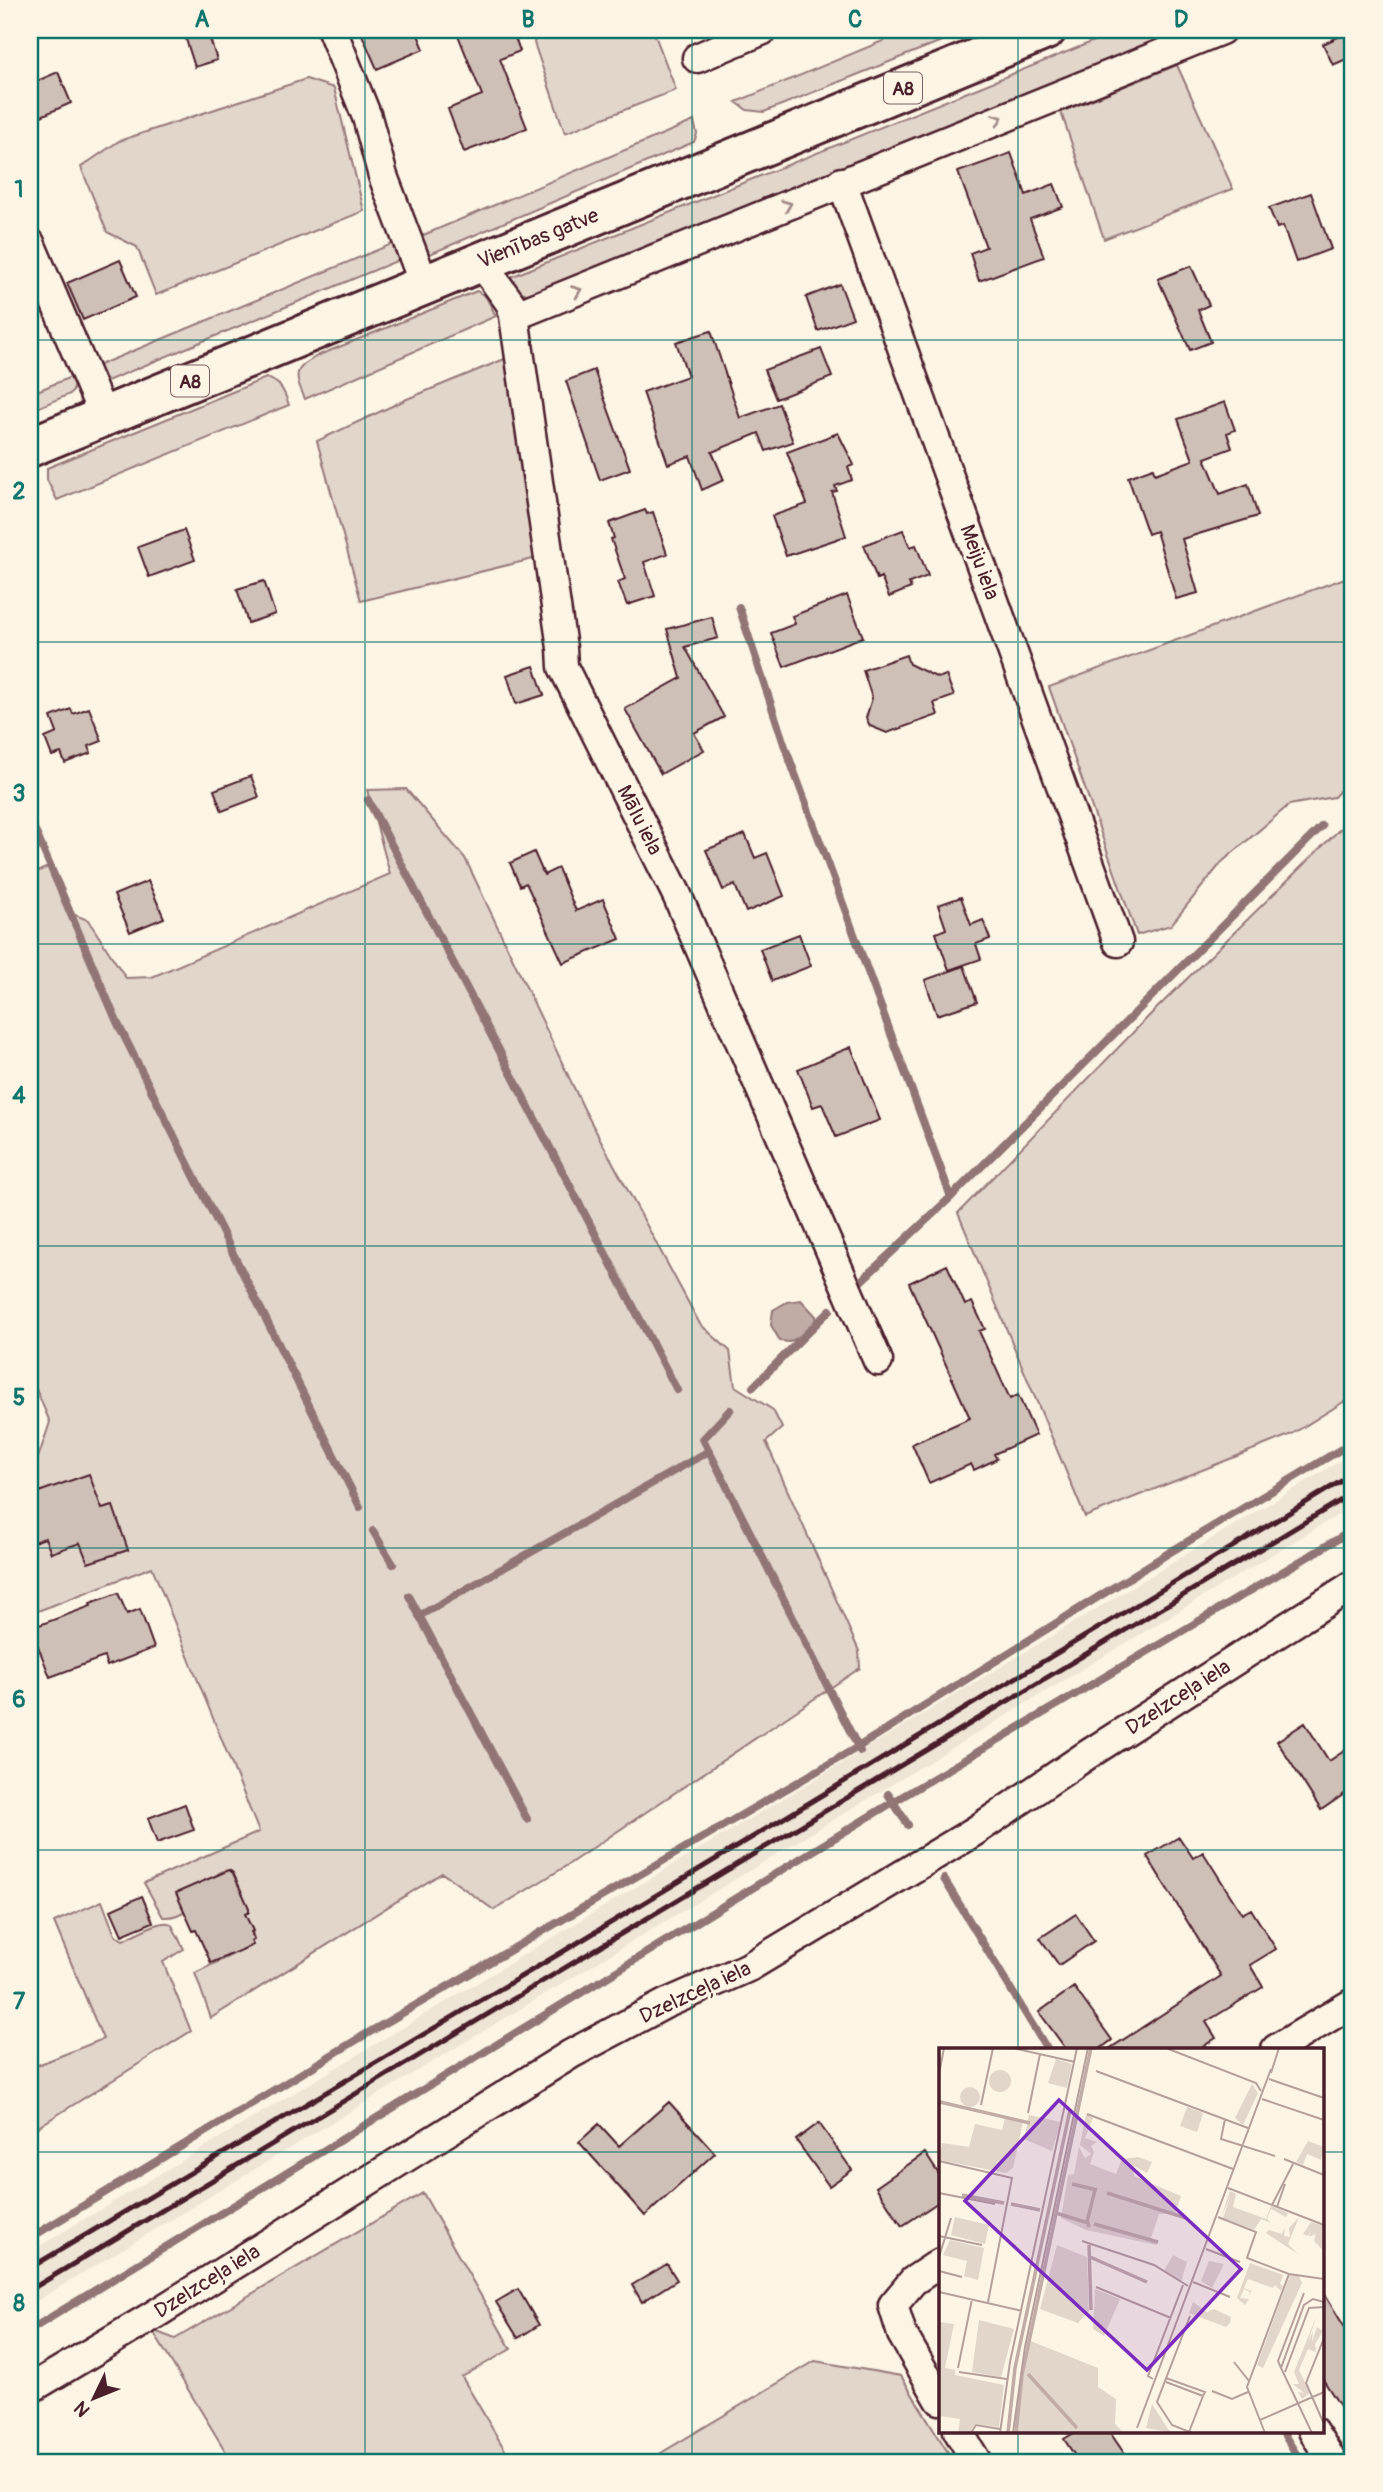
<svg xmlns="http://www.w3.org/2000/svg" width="1383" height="2492" font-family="Pangolin,sans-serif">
<rect width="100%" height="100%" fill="#fcf5e5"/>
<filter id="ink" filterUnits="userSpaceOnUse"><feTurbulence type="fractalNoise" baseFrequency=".0143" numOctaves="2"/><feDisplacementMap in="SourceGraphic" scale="14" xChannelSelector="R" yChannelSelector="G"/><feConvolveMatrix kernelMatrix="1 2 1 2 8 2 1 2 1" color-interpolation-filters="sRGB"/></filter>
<g filter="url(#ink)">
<!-- built -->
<path fill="#eee5d7" d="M1353,1453V1506L30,2305V2252L844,1762Z"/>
<!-- green -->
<path fill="#e2d5ca" stroke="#967a7a" stroke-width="2" d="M537,30H653L676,90L565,133L534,43Z
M909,30H969L764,112L747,110L736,102Z
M1121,30H1184L532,296L519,291L503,280Z
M1177,65L1233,189L1104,239L1061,112Z
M306,79L334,88L364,211L156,295L137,247L107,232L81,167L119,141Z
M694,121L697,134L694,142L430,254H421L414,239Z
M399,241L403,255L399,260L107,381H102L92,368Z
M477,291L486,297L496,316L305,399C294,374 293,370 317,356Z
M507,358L537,558L361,601L317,441L407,399Z
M73,376V391L70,394L30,411V394Z
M266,378C281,382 284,391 289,405L57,500L47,480V468Z
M1353,575V776L1334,797L1289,805L1222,862L1171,925L1137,935L1049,687Z
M406,789L465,858L585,1111L700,1324L730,1351L735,1386L773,1410L782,1428L766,1442L859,1651L860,1668L563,1868L494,1910L442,1873L211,2018L195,1973L252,1945L251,1941L254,1939L251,1926L240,1916L248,1913L231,1873L229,1870C226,1871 222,1871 219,1873C200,1888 192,1919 163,1917L144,1883L259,1832L152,1567L30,1614V1464L37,1461L50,1422L30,1375L32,1313L30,875L50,866L70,913L88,920L126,978L152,977L390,874L367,790Z
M1344,825H1353V1396L1292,1434L1085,1517L958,1213L1149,1016Z
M102,1901L115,1935L123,1940C133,1936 161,1918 171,1924C173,1926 181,1944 184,1949L163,1962L191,2031L30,2132V2068L103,2039L54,1922Z
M423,2193L511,2349L462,2377L512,2462H232L152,2330L175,2339Z
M815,2361L901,2376L954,2462H646Z"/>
<!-- water -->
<path fill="#c0aca5" stroke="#917474" stroke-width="2" d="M801,1300L816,1316L814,1330L789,1342L780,1341L771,1325L773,1310L787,1302Z"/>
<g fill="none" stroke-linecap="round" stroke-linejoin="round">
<!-- stream -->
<path stroke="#917474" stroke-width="8" d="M739,607L784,744L951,1197
M368,800L677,1390
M30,819L117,1022L360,1507
M861,1281L951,1197L1322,826
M753,1387L830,1310
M730,1410L703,1439L860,1751
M373,1531L393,1564
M409,1596L527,1819
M419,1616L709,1451
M888,1794L908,1825
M944,1879L1047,2049
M30,2238L363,2036L858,1747L1167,1554L1353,1442
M30,2330L893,1802L1353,1530
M1282,2431L1301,2462"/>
</g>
<!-- building -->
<path fill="#cfc0b7" stroke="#4a1f2b" stroke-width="2" d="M183,30H207L217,60L195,67Z
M360,30H416L424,49L377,69Z
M456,30H512L520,51L500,59L527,128L464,152L448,109L482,95Z
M1353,30V56L1333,65L1323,44Z
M58,72L71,103L30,121V84Z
M1011,153L1026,195L1054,184L1063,207L1030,219L1044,257L979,281L970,253L986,247L958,172Z
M1311,193L1331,249L1296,262L1283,226L1277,228L1269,208Z
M120,260L136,297L83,320L67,283Z
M1191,266L1209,305L1198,310L1211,342L1190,350L1158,279Z
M840,284L853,318L818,331L806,297Z
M711,331L740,418L779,404L793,442L766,451L759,433L712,452L724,480L702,490L690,456L668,464L643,392L688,376L676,342Z
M821,349L832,377L776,399L764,370Z
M594,370L630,469L600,480L566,381Z
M1225,402L1235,430L1227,433L1232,448L1205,458L1220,494L1248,484L1258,516L1182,539L1198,593L1176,599L1156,531L1148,534L1128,477L1153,468L1155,474L1193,460L1178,419Z
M838,433L854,465L848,467L852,480L835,486L837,491L832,492L846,536L786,556L772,516L807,504L787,452Z
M645,510L647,514L653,512L667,554L644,562L655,596L627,605L618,582L625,579L611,539L614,538L609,523Z
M184,530L195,560L149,577L138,547Z
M903,530L910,547L916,545L928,576L909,583L911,588L889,597L881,577L877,579L864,545Z
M264,581L275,614L248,623L237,589Z
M847,595L863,637L784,667L771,633L795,624L792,616Z
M712,617L718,638L685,647L724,717L694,733L704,750L661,774L625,709L681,678L667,629Z
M906,655L909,664L938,678L946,675L954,696L934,703L938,715L887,733L870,726L866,718L872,698L863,670Z
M534,666L544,695L516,704L507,675Z
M89,708L102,741L89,746L91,753L65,763L61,753L52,756L45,738L57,733L51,717L71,709L73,714Z
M251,776L259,797L222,811L214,790Z
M745,834L755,858L767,853L784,896L746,912L735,885L723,890L706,850Z
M534,852L544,875L558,868L576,911L603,899L620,939L563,963L526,883L520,886L510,863Z
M148,881L164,918L130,932L114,895Z
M961,897L971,925L983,920L990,939L976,944L981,959L949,970L936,933L946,929L938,905Z
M799,934L811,966L772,981L760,949Z
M964,966L977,1002L937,1015L925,980Z
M851,1047L880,1120L836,1137L822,1104L813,1107L798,1069Z
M947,1265L965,1305L972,1302L985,1329L979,1331L1010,1399L1018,1395L1036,1435L994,1454L997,1459L974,1470L971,1464L929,1483L912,1444L970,1418L909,1283Z
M89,1474L102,1509L113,1506L128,1550L88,1563L80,1543L51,1553L45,1538L30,1543V1495Z
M118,1593L127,1614L140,1609L154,1648L107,1666L104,1657L50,1677L31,1628L91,1606L90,1603Z
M1305,1723L1329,1761L1353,1745V1788L1321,1810L1277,1741Z
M185,1804L194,1830L157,1843L148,1818Z
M1179,1837L1193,1858L1203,1852L1242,1914L1251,1909L1276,1949L1250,1965L1263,1987L1206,2022L1216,2038L1199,2049H1109L1221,1976L1147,1856Z
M229,1870L233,1873L249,1908V1912L245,1914L253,1931L251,1932L254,1940L251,1941L253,1945L211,1963L196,1930L193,1931L176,1893Z
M142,1896L153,1922L122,1935L111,1910Z
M1076,1914L1094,1941L1059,1965L1040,1938Z
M1074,1987L1112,2040L1100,2049H1066L1039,2012Z
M669,2102L715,2153L645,2216L579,2142L599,2124L619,2146Z
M819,2123L852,2170L829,2186L796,2140Z
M925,2153L940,2176V2201L902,2226L876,2187Z
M667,2264L677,2280L642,2302L632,2285Z
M518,2289L539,2325L518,2338L496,2302Z
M1322,2290L1353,2341V2426L1322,2378Z
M1077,2431H1109L1130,2462H1079L1064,2439Z"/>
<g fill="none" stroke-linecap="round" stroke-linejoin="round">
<!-- minor casing -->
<g stroke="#4a1f2b" stroke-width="33">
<path id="minor" d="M332,30L367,117L383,176L424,284
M697,58L763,30
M842,182L1118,942
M30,243L104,417
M480,261L511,304L514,316L562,648L563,667L677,895L878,1361
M514,316L1221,30
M1276,2049L1353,2003
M940,2263L913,2281L893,2305L902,2334L940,2400
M30,2389L149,2318L571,2054L665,2004L749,1967L975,1831L1087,1755L1353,1585
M958,2431L977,2462
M1313,2431L1333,2462"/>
</g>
<!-- highway casing -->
<g stroke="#4a1f2b" stroke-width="44">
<path id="highway" d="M30,447L1046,30"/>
</g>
<!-- minor -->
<use href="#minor" stroke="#fcf5e5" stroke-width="28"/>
<!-- highway -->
<use href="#highway" stroke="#fcf5e5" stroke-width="38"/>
<!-- rail -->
<path stroke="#4a1f2b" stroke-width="5" d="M30,2268L564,1951L1353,1474
M30,2290L1353,1493"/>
</g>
<!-- one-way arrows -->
<defs><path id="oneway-chevron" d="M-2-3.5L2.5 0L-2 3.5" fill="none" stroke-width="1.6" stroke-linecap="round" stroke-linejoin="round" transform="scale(1.75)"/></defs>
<g stroke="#a38a88">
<use href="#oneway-chevron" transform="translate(998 119) rotate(-22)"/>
<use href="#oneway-chevron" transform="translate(787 205) rotate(-22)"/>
<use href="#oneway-chevron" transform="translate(577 291) rotate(-22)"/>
</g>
</g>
<!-- grid -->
<path fill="none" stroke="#0f766e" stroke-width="2" stroke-opacity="0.55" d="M365,30V2462M692,30V2462M1018,30V2049M30,340H1353M30,642H1353M30,944H1353M30,1246H1353M30,1548H1353M30,1850H1353M30,2152H940M1322,2152H1353M1018,2431V2462"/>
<g text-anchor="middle" stroke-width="6" stroke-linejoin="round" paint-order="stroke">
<!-- shield labels -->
<g fill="#fcf5e5" stroke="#7f5f63" stroke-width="2">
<rect x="884" y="72.5" width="38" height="31" rx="5"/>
<rect x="171" y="365.5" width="38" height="31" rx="5"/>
</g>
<g font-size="19" font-weight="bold" fill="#4a1f2b">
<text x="903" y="95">A8</text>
<text x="190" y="388">A8</text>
</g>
<!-- street labels -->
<g font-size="21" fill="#4a1f2b" stroke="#fcf5e5">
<text transform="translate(538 238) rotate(-22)" y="7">Vienības gatve</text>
<text transform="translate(980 562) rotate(70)" y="7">Meiju iela</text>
<text transform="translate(640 820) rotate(63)" y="7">Mālu iela</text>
<text transform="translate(1178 1697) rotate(-33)" y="7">Dzelzceļa iela</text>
<text transform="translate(695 1992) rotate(-25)" y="7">Dzelzceļa iela</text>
<text transform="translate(207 2281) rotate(-32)" y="7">Dzelzceļa iela</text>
</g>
</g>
<!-- overview -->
<g transform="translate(939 2048)">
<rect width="385" height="385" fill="#fcf5e5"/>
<path d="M117,11L133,16L128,40L109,35ZM50 33a11 11 0 1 1 22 0a11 11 0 1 1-22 0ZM313,36L319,45L304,77L296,70ZM21 49a10 10 0 1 1 20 0a10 10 0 1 1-20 0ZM248,59L264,65L258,84L241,78ZM147,66L154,70L146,90L158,94L152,98L155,104L151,116L177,126L183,111L199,109L213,114L208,125L195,118V128L242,148L236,166H220L212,190L220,194L217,197L147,182L122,170L129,127L135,126L140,99L146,110L152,106L141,97ZM90,67L122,74L113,103L85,91ZM66,70L84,74L74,120L67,125L0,112L3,95L30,99L36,76L63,82ZM369,93L385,99L382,112L368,106L364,117L357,114ZM291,143L297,146L294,159L327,171L332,158L349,165L347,169L332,161L328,171L332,175L322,171L315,182L284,170L291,149L282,170ZM16,169L50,177L46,196L12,187ZM360,169L349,196L359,206L327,185L330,182L343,186L346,179L345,188L351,189L350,180ZM372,174L385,178V203L375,193L377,186L370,189L372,182L369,188L364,186ZM11,192L45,200L39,232L25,228L28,213L4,207ZM118,197L148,209L150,263L139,275L101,261ZM234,207L248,214L242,234L225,223ZM270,213L285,216L273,240L262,233ZM311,215L344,227L341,236L344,238L342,243L336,237L334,240L309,231L305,240L312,243L315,236L310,249L311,244L305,241L301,250L310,251L306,257L298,250ZM351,227L360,228L363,235L324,320L318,317ZM156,241L181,251L165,288L154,281ZM254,254L268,264L275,261L292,269L291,275L287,279L250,265ZM378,267L369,294L374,283L373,294L378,279L384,283L376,296L377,304L369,301L360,322L371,345L363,351L359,344L365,345L354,336H360L355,324ZM40,272L75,281L62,329L33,324ZM0,274L15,276L6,320L16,322V327L65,337L60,379L36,376L31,385H19L21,371L0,368ZM89,292L159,320V339L177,351L176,376L185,385H76ZM213,356L229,381L234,385L207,380Z" fill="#e2d5ca"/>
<path fill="none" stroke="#c0aca5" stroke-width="3.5" d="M1,54L91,75M133,136L158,142M168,145L247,170M23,147L65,155M72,156L101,162M117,165L149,175L150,179M148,174L156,142M155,176L219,194M150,197L152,262M151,209L208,234M89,326L138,380M69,385L76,320L131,62M77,385L83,327L152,0"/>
<path fill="none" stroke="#b59f9b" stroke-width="2" d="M74,0L136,14M227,0L317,35L322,43M157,23L309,80M332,25L340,0M0,26L5,0M330,31L385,50M323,51L385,72M42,57L54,0M89,65L101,6M148,66L294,121M286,71L282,91L336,108M345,111L385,127M0,113L73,130L49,254M289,140L385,177M0,145L56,156M333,157L354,116M338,159L346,136M279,169L317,184L308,210L350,226L385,231M0,188L43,197M143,193L215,217L249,238M267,201L301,214M0,209L12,170M0,223L23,229M254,234L291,249M157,239L232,270M0,244L83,263M251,268L218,354L233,377L253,385M385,290L367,335L385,376M295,314L310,333M19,320L33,251M342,320L339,313L365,245M20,324L68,331M346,324L370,260L385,259M227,330L266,344L264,348M214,331L209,328L244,237M227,334L264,348M273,343L293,351L309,344M321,372L385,344M198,380L332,21M250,384L264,348M32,385L37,377L61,381M61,385L71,314L138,0M74,385L86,299L149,0M326,385L308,339L350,226M373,385L342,320L365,257L374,251L385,254"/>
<path fill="#7b2cbf" fill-opacity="0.15" stroke="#7b2cbf" stroke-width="3.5" d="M120,52L302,221L208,322L26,153Z"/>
<rect width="385" height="385" fill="none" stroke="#4a1f2b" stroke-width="3.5"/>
</g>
<!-- margin -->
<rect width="1383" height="2492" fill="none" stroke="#fcf5e5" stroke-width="77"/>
<!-- north arrow -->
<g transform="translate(94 2398) rotate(227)" stroke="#fcf5e5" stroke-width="5" paint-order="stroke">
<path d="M0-5L12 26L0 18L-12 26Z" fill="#4a1f2b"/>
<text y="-10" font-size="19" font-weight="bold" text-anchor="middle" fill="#4a1f2b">N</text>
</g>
<rect x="38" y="38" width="1306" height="2416" fill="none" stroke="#0f766e" stroke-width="2.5"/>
<g font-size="23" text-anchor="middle" font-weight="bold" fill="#0f766e">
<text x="202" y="27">A</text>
<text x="528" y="27">B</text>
<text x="855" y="27">C</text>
<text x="1181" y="27">D</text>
<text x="19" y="197">1</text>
<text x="19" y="499">2</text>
<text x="19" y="801">3</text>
<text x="19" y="1103">4</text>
<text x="19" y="1405">5</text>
<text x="19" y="1707">6</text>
<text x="19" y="2009">7</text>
<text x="19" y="2311">8</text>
</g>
</svg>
